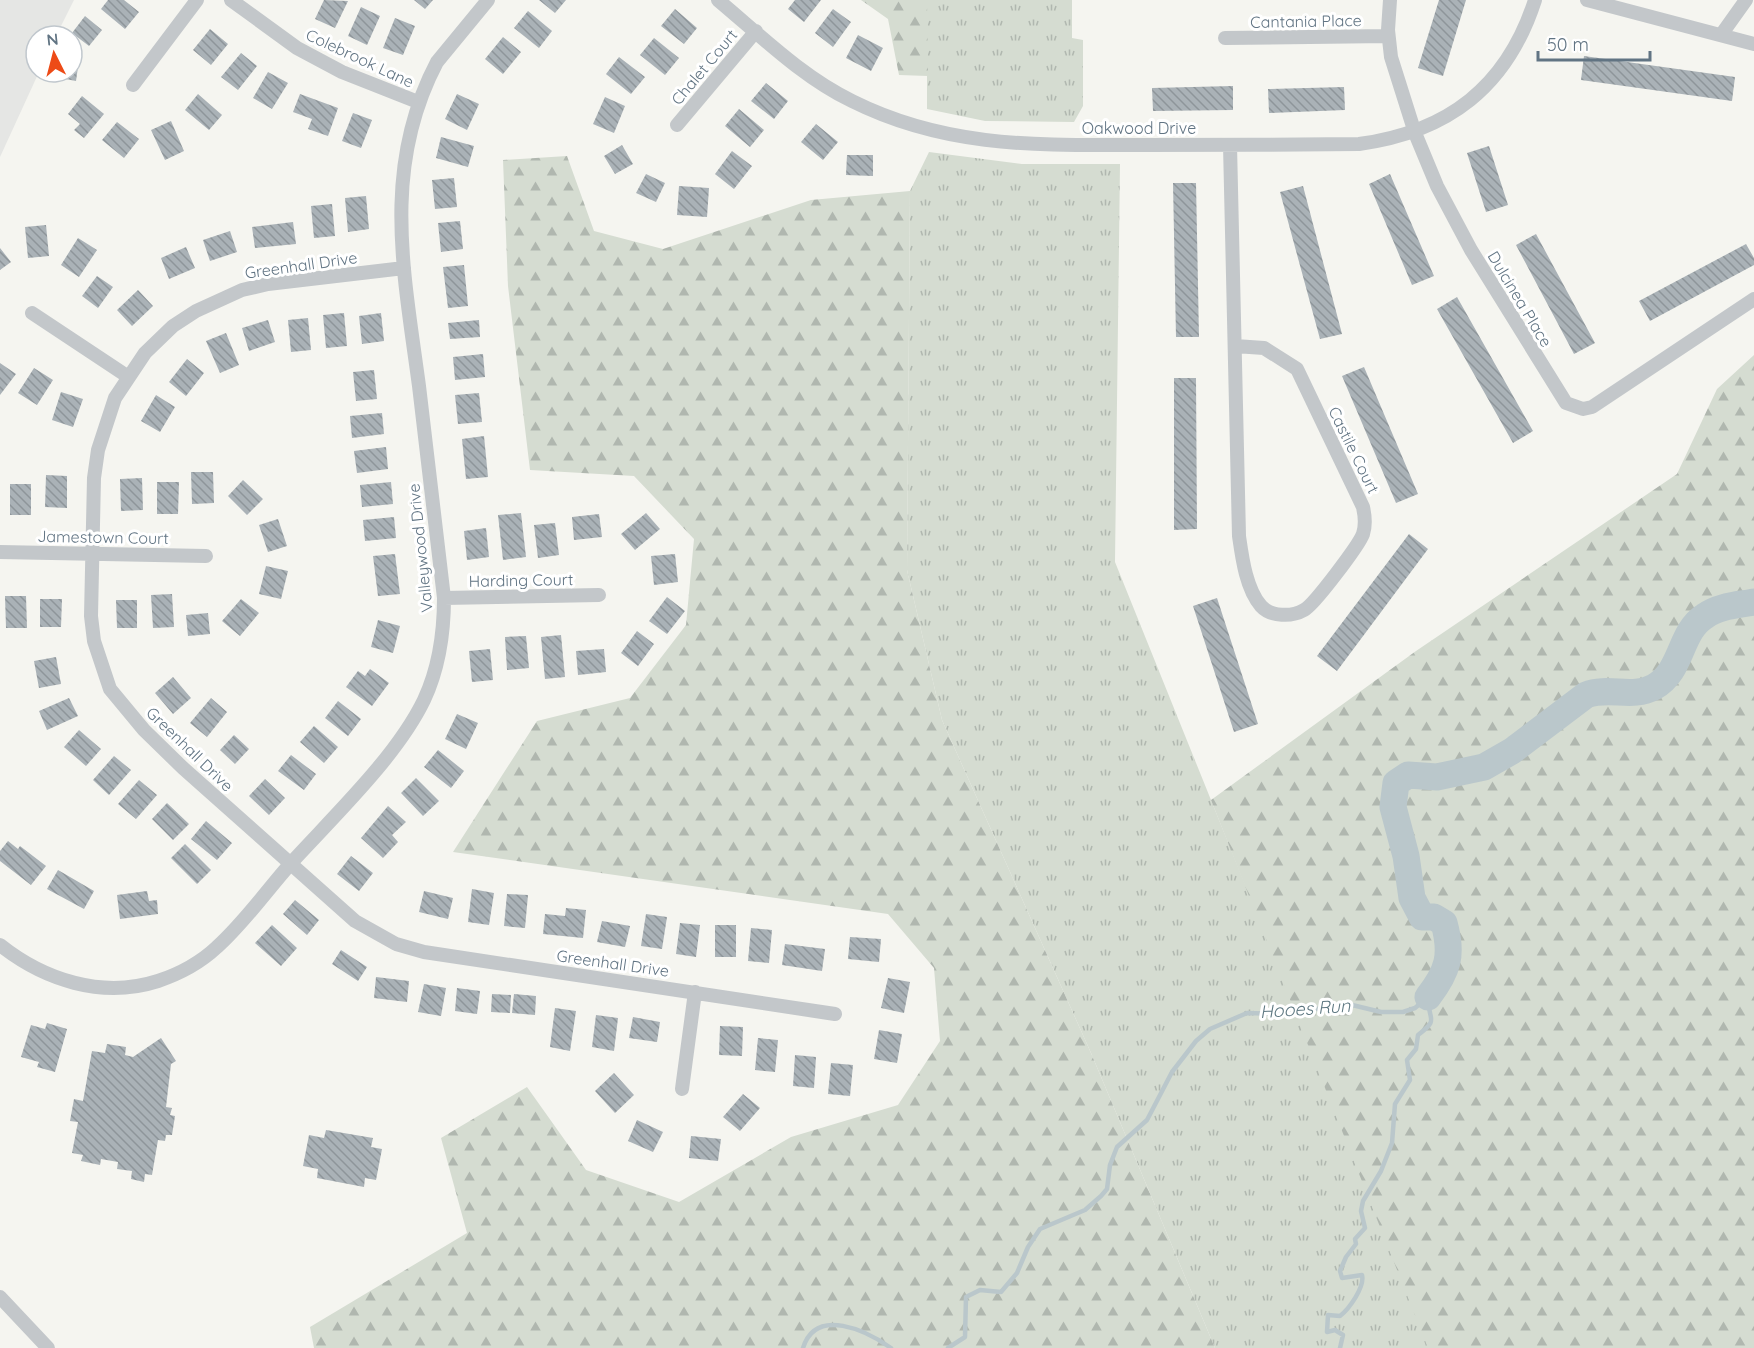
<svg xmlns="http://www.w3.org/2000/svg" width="1754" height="1348" font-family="Quicksand,sans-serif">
<defs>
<pattern id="grass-tufts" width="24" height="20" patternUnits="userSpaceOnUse" patternTransform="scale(1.5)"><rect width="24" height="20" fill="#d5dcd1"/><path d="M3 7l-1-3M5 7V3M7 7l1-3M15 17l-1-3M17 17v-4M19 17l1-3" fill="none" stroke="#b0b7af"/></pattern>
<pattern id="forest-firs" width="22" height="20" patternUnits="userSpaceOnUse" patternTransform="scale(1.5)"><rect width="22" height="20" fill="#d5dcd1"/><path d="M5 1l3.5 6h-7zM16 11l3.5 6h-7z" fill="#b0b7af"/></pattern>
<pattern id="building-back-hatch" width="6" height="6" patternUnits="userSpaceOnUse" patternTransform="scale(1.5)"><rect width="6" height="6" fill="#aab2b7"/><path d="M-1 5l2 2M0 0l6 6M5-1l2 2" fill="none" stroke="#8e959a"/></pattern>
</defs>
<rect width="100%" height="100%" fill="#f5f5f0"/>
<!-- built -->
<path fill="#e5e6e4" d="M0,0H74L56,36H36V72H39L0,157Z"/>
<!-- grass -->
<path fill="url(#grass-tufts)" d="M927,0H1072V38L1083,40V106L1074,122L985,121L927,109Z
M929,152L1022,164H1120L1115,562L1432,1348H1215L1091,1053L942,720L907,570L910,191Z"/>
<!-- forest -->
<path fill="url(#forest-firs)" d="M861,0H927L928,76L899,75L888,19Z
M567,156L594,231L663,249L811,200L910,191L907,570L942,720L1091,1053L1215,1348H314L310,1327L467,1233L441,1138L527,1087L586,1170L679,1202L791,1137L898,1105L940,1041L934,968L888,914L453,852L537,721L630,698L686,625L694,539L634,476L530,470L508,286L503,160Z
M1754,355V1348H1428L1211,800L1416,651L1677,474L1717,389Z"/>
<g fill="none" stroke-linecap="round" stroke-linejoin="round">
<!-- stream -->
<path stroke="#bac7cb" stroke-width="4.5" d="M803,1348C816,1306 867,1331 891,1348
M948,1348L965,1337L966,1297L980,1290L1001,1292L1017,1273L1028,1247L1040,1229L1085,1210L1101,1196L1107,1189L1110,1165L1117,1147L1147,1120L1172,1072L1196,1041L1210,1029L1247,1013L1284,1014L1348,1004L1381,1012H1403L1415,1008L1428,997
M1340,1348L1343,1335L1335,1330L1327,1332L1328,1315L1340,1316C1349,1309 1365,1287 1362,1275L1342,1278L1340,1271L1346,1257L1356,1244L1355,1239L1365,1228L1361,1211L1363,1201L1381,1171L1392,1143L1395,1104L1410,1080L1407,1060L1416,1049L1418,1035C1440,1018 1428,1022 1428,997"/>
<!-- river -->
<path stroke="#bac7cb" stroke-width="27" d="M1428,997C1448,971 1453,955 1444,923L1434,917H1422L1412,898L1406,856L1393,807L1396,783L1408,775L1437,777L1484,767L1512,751L1586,695C1609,686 1632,699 1654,687C1683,671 1679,632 1705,616C1718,606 1738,605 1754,602"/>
</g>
<!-- building -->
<path fill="url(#building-back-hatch)" d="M108,0H124L139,12L125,29L101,9Z
M324,0L348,1L335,28L315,19Z
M414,0H433L425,9Z
M539,0H566L555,13Z
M795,0H821L804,22L788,9Z
M1439,0H1466L1443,76L1418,68Z
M361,7L380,16L367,45L348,36Z
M675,9L697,28L684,44L661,26Z
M833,9L851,22L833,47L815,33Z
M528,11L552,31L539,48L514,28Z
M85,16L102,30L89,46L72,33Z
M395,18L415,26L403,55L383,48Z
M210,29L228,44L211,65L193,50Z
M858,35L883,48L871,71L846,58Z
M503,37L521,52L503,74L485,59Z
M654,38L679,58L665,75L640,55Z
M241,53L257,66L238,90L221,77Z
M1584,56L1735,77L1732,101L1581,80Z
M619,57L645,77L631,94L606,74Z
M72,59L79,60L76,81L55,77L56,72H72Z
M268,72L288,83L272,109L253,98Z
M766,83L788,101L774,119L751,101Z
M1233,86V110L1153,111L1152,88Z
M1344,87L1345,110L1269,113L1268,89Z
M198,94L222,115L209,130L185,110Z
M300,94L338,108L328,136L308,129L312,119L293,112Z
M457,94L479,104L467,130L445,119Z
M82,96L104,114L84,138L74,130L80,124L68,114Z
M605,97L625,106L614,133L593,124Z
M739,109L764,130L750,147L725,126Z
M353,113L372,120L361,148L342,141Z
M171,121L184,151L165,160L151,130Z
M117,122L139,139L124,158L102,140Z
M816,124L838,142L823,160L801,142Z
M441,137L474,146L468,167L436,158Z
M622,145L633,164L615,174L604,156Z
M1489,146L1508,205L1486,212L1467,153Z
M732,151L752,166L734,189L715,174Z
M847,155H873V176L846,175Z
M646,174L665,183L656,202L636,193Z
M1390,174L1434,276L1412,285L1369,184Z
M454,178L457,207L435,209L432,180Z
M1173,183H1196L1199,337H1176Z
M679,186L709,188L707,217L677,215Z
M1303,186L1342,334L1320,339L1280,192Z
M366,196L369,229L348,232L345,198Z
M332,204L335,236L314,238L311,206Z
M460,221L463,249L441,252L438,223Z
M293,222L296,244L255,248L252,227Z
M46,225L49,256L28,258L25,227Z
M230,231L237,252L210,261L203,240Z
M1536,234L1595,343L1574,354L1516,245Z
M78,238L97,250L79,277L61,265Z
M1746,244L1754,258V265L1650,321L1639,301Z
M186,247L195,268L169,279L161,258Z
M0,248L11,262L0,270Z
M464,265L468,306L448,308L443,267Z
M97,276L113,287L98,308L82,296Z
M138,290L153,306L132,326L117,310Z
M1457,297L1533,431L1513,443L1437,309Z
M344,313L347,346L326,348L323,315Z
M381,313L384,341L362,344L359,316Z
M308,318L311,350L291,352L288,320Z
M268,320L275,342L249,351L242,328Z
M479,320L480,337L450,339L448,323Z
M226,333L239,365L220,373L206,341Z
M483,354L485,377L455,380L453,357Z
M187,359L204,373L186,396L169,382Z
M0,363L16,374L0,395Z
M1364,367L1418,494L1396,503L1342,376Z
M34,368L53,380L37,405L18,393Z
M374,370L377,399L356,401L353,372Z
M1174,378H1196L1197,529L1174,530Z
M61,392L83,399L73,427L52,420Z
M479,393L482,422L458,424L455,395Z
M156,395L175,407L160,432L141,421Z
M382,413L384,434L352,438L350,416Z
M484,436L488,477L466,479L462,439Z
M386,447L388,469L357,473L354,451Z
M191,472H213L214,503L192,504Z
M46,475L67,476V508L45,507Z
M142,478L143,510L121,511L120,479Z
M243,480L263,499L247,515L228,496Z
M157,482H179L178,514H157Z
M391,482L393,504L362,507L360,485Z
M10,484H31V515H10Z
M521,513L526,557L503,560L498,515Z
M646,513L660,529L635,550L621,534Z
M599,514L602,537L574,540L572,517Z
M394,517L396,538L365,541L363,520Z
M278,519L287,546L268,552L259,525Z
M555,523L559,555L538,558L534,525Z
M486,528L489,557L467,560L464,531Z
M1409,534L1428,549L1337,671L1317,656Z
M395,554L400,594L378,596L373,556Z
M675,554L678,582L654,585L651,556Z
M266,566L288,571L281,599L259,594Z
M172,594L174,627L153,628L151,595Z
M5,596H26L27,628H6Z
M667,597L685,611L667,634L649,621Z
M1217,598L1258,724L1234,732L1193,606Z
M40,599H62L61,627H40Z
M241,599L259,613L240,636L222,621Z
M116,600H137V628H117Z
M208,613L210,634L188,636L186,615Z
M378,620L400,626L393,653L371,647Z
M637,631L654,644L638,666L621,653Z
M561,635L565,677L545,679L541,637Z
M526,636L529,668L507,670L505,637Z
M490,649L493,680L472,682L469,651Z
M604,649L606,672L578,675L576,651Z
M56,657L61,684L39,688L34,661Z
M370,669L389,683L372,706L346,687L358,671L365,676Z
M173,677L191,698L173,714L155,693Z
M69,698L78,716L47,730L39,711Z
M211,698L227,712L207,737L190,723Z
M338,701L361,719L348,736L325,718Z
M457,714L478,723L466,749L445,739Z
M314,726L338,747L324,763L300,742Z
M79,730L101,749L86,766L64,747Z
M234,735L249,749L235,764L220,750Z
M438,750L464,771L451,788L424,767Z
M291,755L316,774L304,790L278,771Z
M114,756L131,770L109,795L93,780Z
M416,778L439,801L423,816L401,793Z
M265,779L285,798L269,815L249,796Z
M139,780L157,795L136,819L118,804Z
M167,803L189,824L173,840L152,819Z
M388,806L406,822L392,835L398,842L383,858L361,838Z
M206,821L232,843L217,860L191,839Z
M8,841L18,849L20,846L46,866L31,885L0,861V851Z
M185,844L211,870L197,884L171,858Z
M351,856L373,873L359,891L337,874Z
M58,870L94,891L84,909L47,889Z
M472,889L494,893L489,925L468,922Z
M147,891L149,901L157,900L158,914L120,919L117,895Z
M424,891L453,898L448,919L419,912Z
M507,894L528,895L525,928L504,926Z
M295,900L319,920L307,935L283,914Z
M566,908L586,910L583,938L543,934L545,914L565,916Z
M646,914L667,917L662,949L641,946Z
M602,921L630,926L625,947L597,942Z
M680,923L700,925L696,957L676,954Z
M272,925L297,948L281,966L255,943Z
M715,925H736V957H715Z
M751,928L772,930L769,963L748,961Z
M850,937L881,939L879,962L848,959Z
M785,944L825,949L822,971L782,965Z
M341,950L367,967L358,981L332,964Z
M376,977L409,981L407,1002L374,998Z
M888,978L910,982L904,1013L881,1008Z
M424,984L446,988L441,1016L418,1012Z
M457,988L480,991L477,1014L455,1011Z
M492,994L511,995L510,1013L491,1012Z
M514,994L536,996L535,1015L512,1013Z
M555,1008L576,1011L570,1051L550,1047Z
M596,1015L618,1018L614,1051L592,1047Z
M633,1017L660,1022L657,1042L629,1038Z
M47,1023L67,1029L55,1072L37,1067L39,1062L21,1057L31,1025L45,1029Z
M720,1026L743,1027L742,1056L719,1055Z
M879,1030L902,1034L897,1063L874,1059Z
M161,1038L176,1061L171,1064L166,1107L172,1108L170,1115L175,1116L172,1135H166L165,1141L158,1140L152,1175L145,1174L144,1182L131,1179L132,1171L117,1169L118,1162L101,1159L100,1165L81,1161L83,1155L72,1153L78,1122L70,1121L74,1099L83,1101L92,1051L105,1053L107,1044L126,1047L125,1055L133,1057Z
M758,1038L778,1040L775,1072L755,1070Z
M795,1055L816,1057L814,1088L793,1086Z
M831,1063L853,1065L850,1096L828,1094Z
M614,1073L634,1095L615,1113L595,1091Z
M743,1094L760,1108L740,1131L723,1117Z
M637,1120L663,1132L653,1152L628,1141Z
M326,1130L373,1138L371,1147L382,1149L376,1180L365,1178L364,1187L317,1178L318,1169L303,1166L309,1135L324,1138Z
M691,1136L721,1139L718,1161L689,1158Z"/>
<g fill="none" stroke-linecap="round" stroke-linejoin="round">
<!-- minor -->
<path stroke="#c3c7ca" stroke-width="14" d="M231,0L297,48L342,72L418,102
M718,0C760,35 802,77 852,101C948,149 1041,145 1145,145C1216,145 1288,145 1359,144C1448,132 1507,87 1535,0
M1390,0L1388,30L1391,57L1415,133L1437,186L1471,250L1566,403L1583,409L1592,407L1754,299
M1587,0L1754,44
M1721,35L1746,0
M1225,38L1388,36
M133,85L197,0
M677,125L756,31
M1230,145L1239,536C1242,557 1246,589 1261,606C1271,617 1292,617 1304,610C1314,605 1359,545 1363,534C1366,525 1365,516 1363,507L1297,369L1264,348L1235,346
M404,268L268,284L242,290L196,311L173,326L145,353L115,398L98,450L94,478L91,616L94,641L110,689L144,730L183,768L355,921L396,944L424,952L835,1014
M32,313L127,376
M0,552L206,556
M444,598L599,595
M0,945C44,980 102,999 158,981C179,974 200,963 217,947C244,923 267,890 292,862C335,815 397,756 424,700C439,668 444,633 444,598C435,527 427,456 419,386C404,273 381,168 437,62L488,0
M682,1089L695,992
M0,1297L48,1348"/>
</g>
<g text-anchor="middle" stroke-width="6" stroke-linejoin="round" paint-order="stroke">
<!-- street labels -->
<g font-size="16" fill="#617483" stroke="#fff">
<text transform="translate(1306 21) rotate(-1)" y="6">Cantania Place</text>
<text transform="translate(360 58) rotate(25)" y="6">Colebrook Lane</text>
<text transform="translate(704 67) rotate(-50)" y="6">Chalet Court</text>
<text x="1139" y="134">Oakwood Drive</text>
<text transform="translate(301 265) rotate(-8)" y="6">Greenhall Drive</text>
<text transform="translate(1520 299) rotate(59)" y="6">Dulcinea Place</text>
<text transform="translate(1354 450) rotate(64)" y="6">Castile Court</text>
<text transform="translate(103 537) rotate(1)" y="6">Jamestown Court</text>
<text transform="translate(420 548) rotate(-96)" y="6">Valleywood Drive</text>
<text transform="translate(521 580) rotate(-1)" y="6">Harding Court</text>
<text transform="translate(190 749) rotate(44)" y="6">Greenhall Drive</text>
<text transform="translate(613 963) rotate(8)" y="6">Greenhall Drive</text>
</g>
<!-- water labels -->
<g font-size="18" font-style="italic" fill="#5d7781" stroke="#fff">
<text transform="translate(1305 1009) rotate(-4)" y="6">Hooes Run</text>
</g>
</g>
<!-- north arrow -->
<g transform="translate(54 54) rotate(354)"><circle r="28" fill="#ffffff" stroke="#c0c7cd" stroke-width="1.5"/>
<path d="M0-4.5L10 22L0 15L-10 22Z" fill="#ed4b17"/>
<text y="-9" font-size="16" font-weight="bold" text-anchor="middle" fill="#617483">N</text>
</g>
<!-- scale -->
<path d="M1538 51v9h112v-9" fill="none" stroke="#617483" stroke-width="3"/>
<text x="1547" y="51" font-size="18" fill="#617483" stroke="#ffffff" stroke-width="4.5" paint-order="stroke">50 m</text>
</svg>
